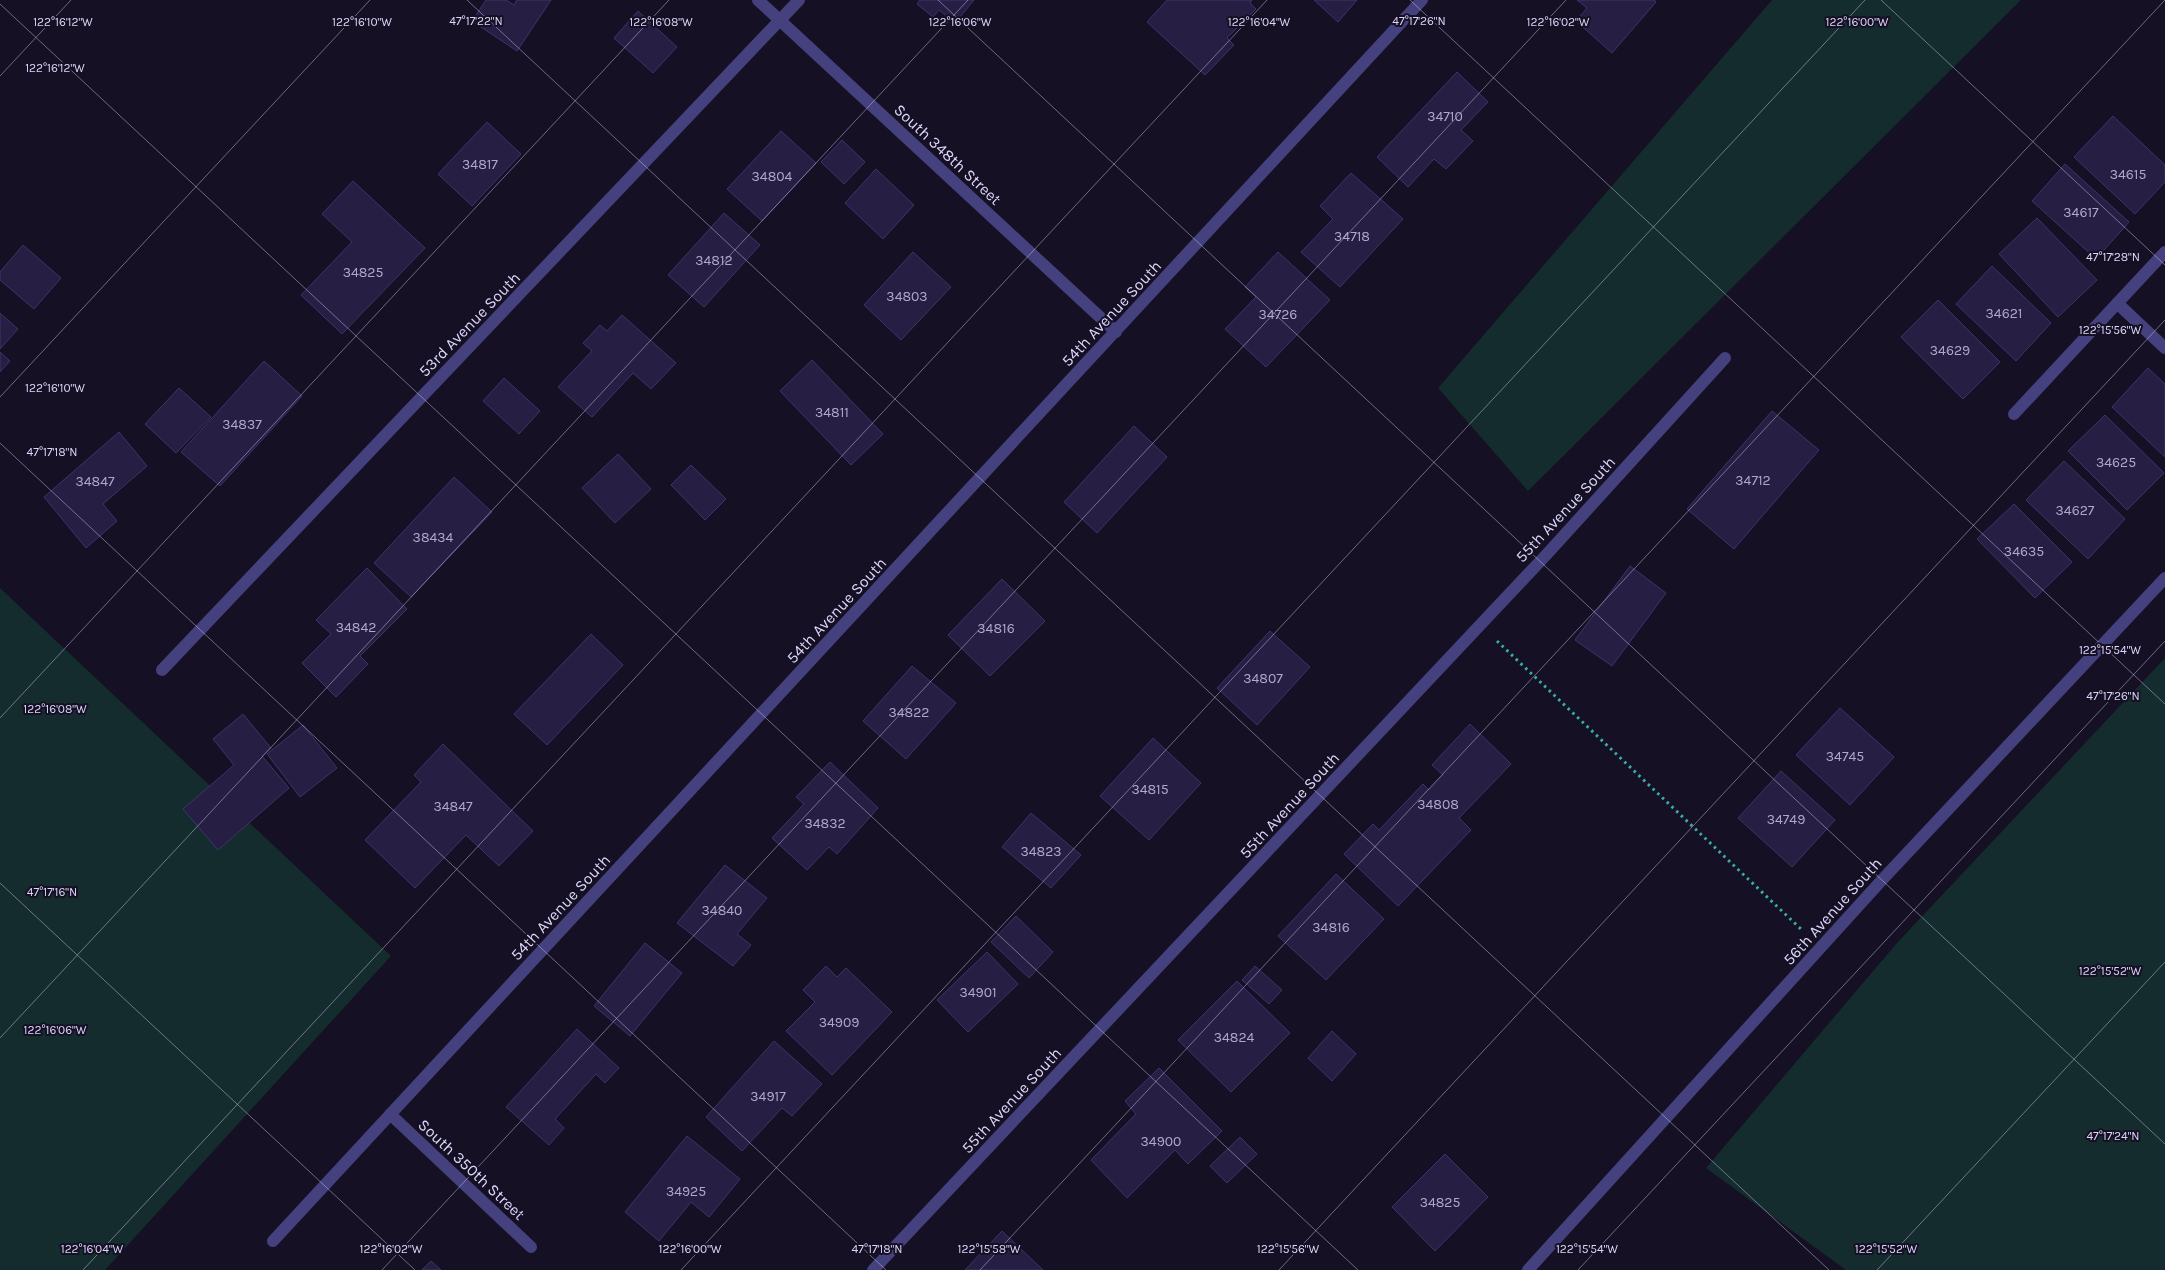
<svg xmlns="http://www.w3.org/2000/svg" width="2165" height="1270" font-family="Karla,sans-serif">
<rect width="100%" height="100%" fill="#151023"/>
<!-- green -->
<path fill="#142c2d" d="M1772,0H2021L1528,491L1438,388Z
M0,588L391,956L105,1270H0Z
M2165,658V1270H1846L1706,1168L1897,943Z"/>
<!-- building -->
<path fill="#271e43" stroke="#41326d" d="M486,0H506L514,5L517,0H551L517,51L472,21Z
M920,0H974L955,23L939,10L933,17L917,4Z
M1167,0H1252L1250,3L1256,9L1227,38L1234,45L1205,75L1147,22Z
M1314,0H1357L1338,22Z
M1577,0H1654L1656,2L1612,53L1576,21L1587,8Z
M638,11L677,47L653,73L614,38Z
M1457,72L1488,102L1461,130L1473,141L1446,169L1434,159L1408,187L1377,157Z
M2113,116L2165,165V182L2135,214L2074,157Z
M487,122L521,154L472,206L438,174Z
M781,131L816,163L762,221L727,189Z
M842,140L865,162L844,184L821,162Z
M2065,164L2129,222L2096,259L2032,201Z
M876,169L914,205L883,239L845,203Z
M1351,173L1403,219L1340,287L1301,252L1333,219L1320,206Z
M353,181L425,248L342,334L301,295L352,242L322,214Z
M724,213L760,245L704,307L668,275Z
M2037,218L2097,280L2058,317L1999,254Z
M23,245L61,278L34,309L0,280V272Z
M913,252L951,287L901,340L864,305Z
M1278,252L1330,300L1266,367L1225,329L1256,297L1245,287Z
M1992,266L2051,323L2016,361L1956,304Z
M1938,300L2000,362L1963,399L1901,337Z
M0,313L18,329L0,349Z
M622,315L676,363L651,389L633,373L592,417L558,387L592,351L583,343L600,325L607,331Z
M0,352L10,361L0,372Z
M812,360L883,434L851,465L780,391Z
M264,361L302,396L220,486L181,452Z
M2148,368L2165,384V457L2112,407Z
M504,378L540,411L519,434L483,401Z
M179,388L211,417L176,453L145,424Z
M1772,411L1819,450L1734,549L1687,509Z
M2105,415L2164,473L2127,510L2068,451Z
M1134,426L1167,457L1097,533L1064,502Z
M119,432L147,466L103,504L117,521L86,548L44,497Z
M618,454L651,489L615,523L582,488Z
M2064,461L2125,519L2088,559L2026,500Z
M691,465L726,499L705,520L671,485Z
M454,477L492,512L411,597L374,563Z
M2014,504L2072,562L2035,598L1977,539Z
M1630,566L1666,593L1612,666L1575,640Z
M367,568L407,609L360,656L368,664L336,697L302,663L331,634L316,620Z
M1002,579L1045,621L990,676L948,635Z
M1270,631L1310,667L1257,725L1217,688Z
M591,634L623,665L547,745L514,714Z
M912,666L956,703L906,759L863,721Z
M1840,708L1894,757L1850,805L1796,755Z
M243,714L271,748L262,756L289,788L218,850L183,809L234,765L213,739Z
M1470,724L1511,764L1459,818L1471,830L1398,906L1344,854L1373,824L1379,830L1423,784L1429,790L1443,775L1432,765Z
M303,725L337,768L300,797L267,754Z
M1153,738L1201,783L1149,840L1100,796Z
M443,744L533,831L499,866L466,835L415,888L365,840L421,782L414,775Z
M830,762L878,808L837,854L829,847L807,870L772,838L804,804L796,797Z
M1781,771L1835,820L1792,867L1738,818Z
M1031,813L1081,855L1051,888L1002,847Z
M725,865L767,898L737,934L751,945L733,966L677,923Z
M1336,874L1384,919L1326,980L1278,936Z
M1016,916L1053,952L1029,978L991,942Z
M645,943L682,973L630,1036L594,1006Z
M987,952L1018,984L968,1032L937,1000Z
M826,966L837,977L846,968L892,1012L832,1075L786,1031L815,1002L803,990Z
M1255,966L1282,990L1269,1004L1242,980Z
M1237,981L1290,1033L1231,1092L1178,1040Z
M577,1029L619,1068L605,1083L596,1074L555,1119L564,1128L549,1145L506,1107Z
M1332,1031L1356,1054L1332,1081L1308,1058Z
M774,1041L822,1084L792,1116L782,1108L742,1151L706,1117Z
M1159,1068L1222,1131L1188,1164L1175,1150L1127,1198L1091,1160L1136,1114L1125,1101Z
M687,1136L740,1179L709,1217L691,1202L659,1241L625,1212Z
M1240,1137L1257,1154L1227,1183L1210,1166Z
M1445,1154L1488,1197L1435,1251L1392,1207Z
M1002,1231L1043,1270H965Z
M431,1261L441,1270H422Z"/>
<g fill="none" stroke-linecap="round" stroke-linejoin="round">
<!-- path -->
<path stroke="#3aacab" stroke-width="3" stroke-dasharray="2.5 4" stroke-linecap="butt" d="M1497,641L1803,931"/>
<!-- lane -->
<path stroke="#45407e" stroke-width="12" d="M2117,303L2165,348
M2014,414L2165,252"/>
<!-- street -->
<path stroke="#45407e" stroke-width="12" d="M758,0L1116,332
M162,670L799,0
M390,1114L531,1247
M273,1241L1422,0
M873,1270L1547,554L1725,358
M1528,1270L1881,881L2165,578"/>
</g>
<!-- ticks -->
<path fill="none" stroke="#dcd6fb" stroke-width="1" stroke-opacity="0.45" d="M467,0L1829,1270M938,0L2165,1144M1410,0L2165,704M1881,0L2165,265M0,4L1358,1270M0,76L71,0M0,397L370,0M0,443L886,1270M0,718L669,0M0,883L415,1270M0,1038L968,0M83,1270L1267,0M382,1270L1566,0M681,1270L1865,0M980,1270L2165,0M1279,1270L2165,320M1578,1270L2165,641M1877,1270L2165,962"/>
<g text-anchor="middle" stroke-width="4" stroke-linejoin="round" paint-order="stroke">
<!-- number labels -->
<g font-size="14" fill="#afa8cd">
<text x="1445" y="121">34710</text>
<text x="480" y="169">34817</text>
<text x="2128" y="179">34615</text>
<text x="772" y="181">34804</text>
<text x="2081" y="217">34617</text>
<text x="1352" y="241">34718</text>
<text x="714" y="265">34812</text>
<text x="363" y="277">34825</text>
<text x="907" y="301">34803</text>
<text x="2004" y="318">34621</text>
<text x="1278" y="319">34726</text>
<text x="1950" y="355">34629</text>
<text x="832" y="417">34811</text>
<text x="242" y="429">34837</text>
<text x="2116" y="467">34625</text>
<text x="1753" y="485">34712</text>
<text x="95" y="486">34847</text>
<text x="2075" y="515">34627</text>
<text x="433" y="542">38434</text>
<text x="2024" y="556">34635</text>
<text x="356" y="632">34842</text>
<text x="996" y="633">34816</text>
<text x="1263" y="683">34807</text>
<text x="909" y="717">34822</text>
<text x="1845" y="761">34745</text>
<text x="1150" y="794">34815</text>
<text x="1438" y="809">34808</text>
<text x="453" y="811">34847</text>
<text x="1786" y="824">34749</text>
<text x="825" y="828">34832</text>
<text x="1041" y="856">34823</text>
<text x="722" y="915">34840</text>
<text x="1331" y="932">34816</text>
<text x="978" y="997">34901</text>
<text x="839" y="1027">34909</text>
<text x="1234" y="1042">34824</text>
<text x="768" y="1101">34917</text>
<text x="1161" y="1146">34900</text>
<text x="686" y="1196">34925</text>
<text x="1440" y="1207">34825</text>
</g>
<!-- street labels -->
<g font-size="16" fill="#dcd6fb" stroke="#151023">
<text transform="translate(948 154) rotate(43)" y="6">South 348th Street</text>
<text transform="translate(1111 313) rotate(-47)" y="6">54th Avenue South</text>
<text transform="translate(469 324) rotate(-46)" y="6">53rd Avenue South</text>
<text transform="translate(1565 509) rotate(-47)" y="6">55th Avenue South</text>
<text transform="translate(836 610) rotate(-47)" y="6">54th Avenue South</text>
<text transform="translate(1289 805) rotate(-47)" y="6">55th Avenue South</text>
<text transform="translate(560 907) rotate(-47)" y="6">54th Avenue South</text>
<text transform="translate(1832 911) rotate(-48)" y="6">56th Avenue South</text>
<text transform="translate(1011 1100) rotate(-47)" y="6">55th Avenue South</text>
<text transform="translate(472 1169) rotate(43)" y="6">South 350th Street</text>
</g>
</g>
<g font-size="12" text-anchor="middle" fill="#dcd6fb" stroke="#151023" stroke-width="4" stroke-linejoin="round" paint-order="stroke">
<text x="476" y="25">47°17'22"N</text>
<text x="1419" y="25">47°17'26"N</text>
<text x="63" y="26">122°16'12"W</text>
<text x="362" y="26">122°16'10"W</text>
<text x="661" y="26">122°16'08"W</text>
<text x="960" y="26">122°16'06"W</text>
<text x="1259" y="26">122°16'04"W</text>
<text x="1558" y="26">122°16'02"W</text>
<text x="1857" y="26">122°16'00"W</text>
<text x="55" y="72">122°16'12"W</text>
<text x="2113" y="261">47°17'28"N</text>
<text x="2110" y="334">122°15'56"W</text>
<text x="55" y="392">122°16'10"W</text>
<text x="52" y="456">47°17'18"N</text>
<text x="2110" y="654">122°15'54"W</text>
<text x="2113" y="700">47°17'26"N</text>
<text x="55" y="713">122°16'08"W</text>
<text x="52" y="896">47°17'16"N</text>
<text x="2110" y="975">122°15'52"W</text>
<text x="55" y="1034">122°16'06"W</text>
<text x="2113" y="1140">47°17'24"N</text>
<text x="92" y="1253">122°16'04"W</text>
<text x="391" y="1253">122°16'02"W</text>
<text x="690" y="1253">122°16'00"W</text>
<text x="989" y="1253">122°15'58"W</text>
<text x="1288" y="1253">122°15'56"W</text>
<text x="1587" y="1253">122°15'54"W</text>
<text x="1886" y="1253">122°15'52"W</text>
<text x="877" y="1253">47°17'18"N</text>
</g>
</svg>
